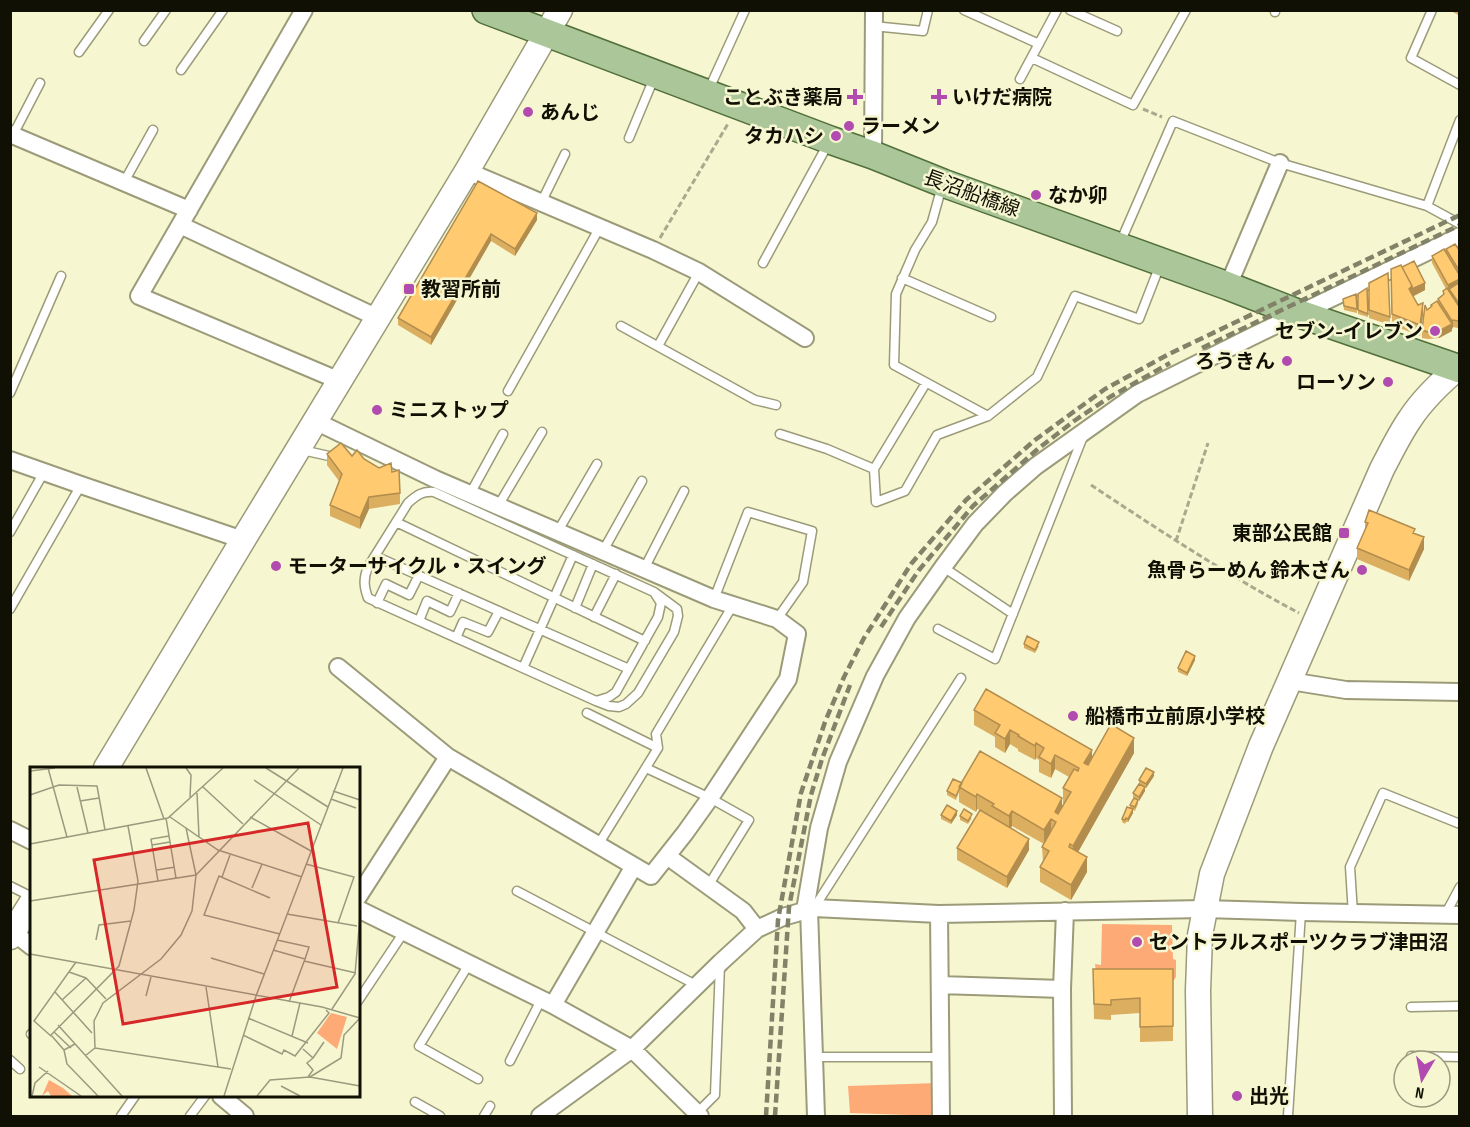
<svg xmlns="http://www.w3.org/2000/svg" width="1470" height="1127" font-family="'Sofia Sans Condensed','Noto Sans JP',sans-serif">
<rect width="100%" height="100%" fill="#f6f6d1"/>
<!-- green -->
<path fill="#feaa76" d="M1102,924L1172,925L1173,959L1176,960V977L1174,980L1097,979L1095,964L1101,965Z
M937,1083L938,1116L850,1113L848,1086Z"/>
<g fill="none" stroke-linecap="round" stroke-linejoin="round">
<!-- lane casing -->
<g stroke="#9c9b79" stroke-width="11">
<path id="lane" d="M964,10L1039,44
M1070,10L1117,31
M1432,10L1411,58L1460,85
M1275,12V10
M873,26L923,31L928,10
M144,41L166,10
M79,52L109,10
M1032,58L1133,105L1186,10
M181,70L223,10
M1020,79L1057,10
M709,89L745,10
M13,135L40,83
M629,138L654,78
M124,182L153,130
M942,186L932,222L915,250L896,294L894,365L988,416
M541,203L565,154
M1427,206L1460,120
M1120,243L1173,121L1280,163L1427,206L1460,224
M763,263L829,142
M902,278L991,317
M621,326L755,400L776,405
M658,346L699,272
M926,383L874,469L876,502L905,491L937,435L988,416L1037,377L1075,296L1139,319L1160,265
M508,391L600,227
M10,393L61,276
M780,434L827,449L874,469
M302,450L329,456L338,460
M470,494L503,434
M498,506L542,432
M396,522L645,641
M558,531L597,464
M10,532L44,472
M603,551L642,481
M375,556L629,669
M943,567L1013,614
M644,569L684,491
M714,599L748,512L812,531L803,582L777,619
M377,603L386,584L409,595L419,575
M575,608L593,564
M10,609L81,485
M594,617L616,574
M419,621L427,601L450,612L459,593
M938,629L995,659L1084,434
M456,638L463,622L488,632L499,611
M523,668L573,555
M596,701L609,697L616,692L658,617L661,603L654,592L434,492C422,491 417,495 408,503L368,567C363,579 364,587 368,598L596,701L609,706L619,707L626,704L638,693L674,632L678,616L677,609L654,592
M587,713L658,748
M646,768L710,798L749,820L708,886
M598,845L658,748L656,734L733,605
M10,886L32,897
M517,891L696,985
M814,908L961,678
M1353,914L1350,867L1383,793L1460,824
M1445,915L1460,887
M469,964L419,1046L478,1079
M358,1001L404,932
M1411,1007L1460,1006
M31,1034L32,1033
M1411,1056L1460,1057
M814,1057H941
M10,1060L20,1069
M510,1061L541,1000
M415,1102L440,1116
M697,1113L715,1095L720,965
M122,1116H121L135,1096
M190,1116L205,1096
M484,1116L490,1106
M1288,1116L1301,912"/>
</g>
<!-- street casing -->
<g stroke="#9c9b79" stroke-width="20">
<path id="street" d="M304,10L180,225L378,318
M10,134L189,210
M873,155L874,10
M467,171L653,250L699,272L805,338
M180,225L139,296L340,381
M1228,286L1280,163
M315,421L435,479L714,599L777,619L797,634L788,679L710,798L685,833L651,876L448,757L338,667
M10,460L81,485L243,540
M1290,681L1346,690L1460,692
M10,830L32,841
M667,856L743,911L757,929
M358,897L448,757
M358,909L553,1005L632,1049L700,1116
M809,909L816,1116
M805,910L819,828L838,762L875,676L907,618L943,567L975,524L1005,493L1036,466L1137,394L1251,337L1460,236
M939,914L941,1116
M13,932L32,947
M940,985L1062,989
M553,1005L634,866
M221,1096L245,1116
M540,1116L632,1049L721,962L757,929L783,917L814,908L939,914L1204,909L1301,912L1460,915
M1063,1116L1062,989L1065,911"/>
</g>
<!-- secondary casing -->
<g stroke="#9c9b79" stroke-width="27">
<path id="secondary" d="M106,768L243,540L467,171L560,10
M10,937L32,902
M1200,1116L1198,991L1200,935L1212,874L1261,746L1382,469C1391,452 1399,435 1410,419C1423,399 1441,382 1460,366"/>
</g>
<!-- primary casing -->
<g stroke="#516f39" stroke-width="30">
<path id="primary" d="M486,10L830,140L873,155L943,183L1228,286L1300,314L1460,369"/>
</g>
<!-- path -->
<path stroke="#aaa98d" stroke-width="3" stroke-dasharray="6 3" stroke-linecap="butt" d="M1143,109L1162,117
M660,238L729,122
M1091,485C1159,530 1227,575 1299,613
M1176,541L1208,443"/>
<!-- lane -->
<use href="#lane" stroke="#fff" stroke-width="8"/>
<!-- street -->
<use href="#street" stroke="#fff" stroke-width="16"/>
<!-- secondary -->
<use href="#secondary" stroke="#fff" stroke-width="24"/>
<!-- primary -->
<use href="#primary" stroke="#abc79a" stroke-width="27"/>
<!-- rail -->
<path stroke="#828269" stroke-width="4.5" stroke-dasharray="9 4.5" stroke-linecap="butt" d="M1202,348L1460,225
M881,627L919,570L973,506L1039,448L1074,421L1110,397L1170,363
M766,1116L778,920L801,793L825,722L844,677L864,638L911,564L966,500L1035,440L1105,389L1169,354L1460,215
M775,1116L789,907L811,795L822,759L850,685"/>
</g>
<!-- wall -->
<path fill="#dbae60" d="M1449,10H1460V16Z
M478,181L537,220L515,256L491,241L431,345L398,325V318Z
M1446,249L1460,251V324L1458,328L1453,327L1452,329V331L1439,338L1428,339L1422,338V330L1427,310L1431,307V305L1438,302V299L1443,295V291L1446,289L1432,263V256L1446,252Z
M1402,267L1425,290L1413,296L1423,314L1420,336L1392,325L1391,269Z
M1369,283L1390,317V325L1369,318Z
M1367,288L1368,317L1358,314V294Z
M1356,294L1357,313L1344,310L1343,299Z
M327,454L352,456L364,459L379,468L392,472L400,493V504L369,509L360,529L330,516V505L339,481L327,465Z
M1365,522L1415,534L1424,549L1409,581L1357,559V548L1365,529Z
M1024,644L1039,646L1035,653L1024,648Z
M1195,660L1187,676L1178,672V668Z
M974,710L1092,758L1134,753L1078,852L1087,872L1071,900L1040,882V867L1043,862L1042,847L1044,844L1012,826L1010,828L1029,850L1007,888L957,860V848L980,810L977,809L976,812L959,802V792L956,800L947,795V791L962,783L1062,807L1064,803H1063V788L1069,777L1055,769L1051,778L1039,772V760L1036,758L1035,760L1018,751V749L1010,744L1005,753L995,747V737L974,725Z
M1154,776L1146,788L1139,784V780Z
M1145,791L1139,801L1138,800V804L1135,811L1133,810V813L1128,822H1126L1125,824L1122,822V819L1130,808V805L1138,800L1133,797V793Z
M941,815H957L951,824L941,819Z
M960,816L972,818L968,824L960,820Z
M1093,969H1173V1041L1140,1042V1013L1111,1015V1020L1094,1019Z"/>
<!-- shaded-wall -->
<path fill="#b28d4e" d="M537,213V220L515,256V249Z
M491,234V241L431,345V337Z
M1460,279V287L1449,289L1448,293V285Z
M1425,283V290L1412,297L1409,289L1412,286Z
M1423,303V314L1420,336V325Z
M1460,316V324L1458,328V321Z
M1453,320V327L1452,329V331L1439,338V331L1452,324V321Z
M369,497V509L360,529V518Z
M1424,537V549L1409,581V570Z
M1195,656V660L1187,676V673Z
M1010,730V744L1005,753V739Z
M1134,738V753L1073,861V846Z
M1036,743V758L1035,760V746Z
M1092,750V765L1084,778V763Z
M1055,755V769L1051,778V764Z
M1154,772V776L1146,788V784Z
M1145,787V791L1139,801V797Z
M977,794V809L976,812V797Z
M1062,798V813L1056,823L1055,812Z
M1133,809V813L1128,822V819Z
M957,811V815L951,824V821Z
M1012,811V826L1009,831V816Z
M1051,819V834L1044,845V830Z
M1029,839V850L1007,888V877Z
M1087,857V872L1071,900V885Z"/>
<!-- building -->
<path fill="#ffca70" stroke="#b28d4e" stroke-width="1.5" d="M478,181L537,213L515,249L491,234L431,337L398,318Z
M1455,244L1460,251V272L1446,249Z
M1444,249L1460,276V279L1448,285L1432,256Z
M1414,261L1425,283L1412,289V286L1402,267Z
M1401,265L1412,286L1409,289L1418,305L1423,303L1420,325L1392,314L1391,269Z
M1388,273L1390,317L1369,310V283Z
M1460,282V305L1449,289Z
M1367,288L1368,314L1358,310V294Z
M1447,288L1460,308V316L1458,321L1453,320L1452,321L1438,299L1444,294L1443,291Z
M1356,294L1357,309L1344,306L1343,299Z
M1437,301L1452,324L1439,331L1428,332L1422,330L1425,305L1427,310L1432,306L1431,305Z
M341,443L352,456L357,450L364,459L379,468L391,463L392,472L399,470L400,493L369,497L360,518L330,505L342,474L327,454Z
M1369,510L1415,529L1413,533L1424,537L1409,570L1357,548L1368,523L1365,522Z
M1027,636L1039,642L1035,650L1024,644Z
M1186,651L1195,656L1187,673L1178,668Z
M986,689L1092,750L1084,763L1088,765L1111,724L1134,738L1073,846L1070,844L1069,847L1087,857L1071,885L1040,867L1049,851L1042,847L1056,822L1051,819L1044,830L1012,811L1009,816L992,806L994,804L977,794L976,797L959,787L980,751L1062,798L1055,812L1058,814L1071,792L1063,788L1074,769L1078,771L1079,768L1055,755L1051,764L1039,757L1044,748L1036,743L1035,746L1018,736L1019,735L1010,730L1005,739L995,733L1000,725L974,710Z
M1146,768L1154,772L1146,784L1139,780Z
M953,779L962,783L956,796L947,791Z
M1139,784L1145,787L1139,797L1133,793Z
M1134,798L1138,800L1135,807L1130,805Z
M947,805L957,811L951,821L941,815Z
M1127,807L1133,809L1128,819L1126,818L1125,820L1122,819Z
M964,809L972,814L968,821L960,816Z
M980,810L1029,839L1007,877L957,848Z
M1093,969H1173V1026L1140,1027V998L1111,1000V1005L1094,1004Z"/>
<!-- markers -->
<g fill="#b24baf" stroke="#f6f6d1" stroke-width="2">
<path d="M852 88h6v6h6v6h-6v6h-6v-6h-6v-6h6z"/>
<path d="M936 88h6v6h6v6h-6v6h-6v-6h-6v-6h6z"/>
<circle cx="528" cy="112" r="6"/>
<circle cx="849" cy="126" r="6"/>
<circle cx="836" cy="136" r="6"/>
<circle cx="1036" cy="195" r="6"/>
<rect x="403" y="283" width="12" height="12" rx="3"/>
<circle cx="1435" cy="331" r="6"/>
<circle cx="1287" cy="361" r="6"/>
<circle cx="1388" cy="382" r="6"/>
<circle cx="377" cy="410" r="6"/>
<rect x="1338" y="527" width="12" height="12" rx="3"/>
<circle cx="276" cy="566" r="6"/>
<circle cx="1362" cy="570" r="6"/>
<circle cx="1073" cy="716" r="6"/>
<circle cx="1137" cy="942" r="6"/>
<circle cx="1237" cy="1096" r="6"/>
</g>
<g text-anchor="middle" stroke-width="5" stroke-linejoin="round" paint-order="stroke">
<!-- poi labels -->
<g font-size="20" font-weight="bold" fill="#111004" stroke="#f6f6d1" text-anchor="start">
<text x="843" y="104" text-anchor="end">ことぶき薬局</text>
<text x="952" y="104">いけだ病院</text>
<text x="540" y="119">あんじ</text>
<text x="861" y="133">ラーメン</text>
<text x="824" y="143" text-anchor="end">タカハシ</text>
<text x="1048" y="202">なか卯</text>
<text x="421" y="296">教習所前</text>
<text x="1423" y="338" text-anchor="end">セブン-イレブン</text>
<text x="1275" y="368" text-anchor="end">ろうきん</text>
<text x="1376" y="389" text-anchor="end">ローソン</text>
<text x="389" y="417">ミニストップ</text>
<text x="1332" y="540" text-anchor="end">東部公民館</text>
<text x="288" y="573">モーターサイクル・スイング</text>
<text x="1350" y="577" text-anchor="end">魚骨らーめん 鈴木さん</text>
<text x="1085" y="723">船橋市立前原小学校</text>
<text x="1149" y="949">セントラルスポーツクラブ津田沼</text>
<text x="1249" y="1103">出光</text>
</g>
<!-- street labels -->
<g font-size="20" fill="#111004" stroke="#f6f6d1">
<text transform="translate(972 193) rotate(20)" y="7">長沼船橋線</text>
</g>
</g>
<!-- overview -->
<g transform="translate(30 767)">
<rect width="330" height="330" fill="#f6f6d1"/>
<path d="M301,246L317,250L307,282L287,266ZM19,313L33,321L42,329H21L18,324L12,329Z" fill="#feaa76"/>
<path fill="none" stroke="#9a9a7f" stroke-width="1.5" d="M18,1L37,70M116,1L134,52M156,1L161,8L160,30M236,1L298,40M0,4L25,1M224,13L291,58M47,20L58,66M173,20L213,57M303,24L330,33M167,26L169,70M0,28L29,18L67,19L75,63M301,32L326,41M50,34L69,31M140,50L188,83L272,110M220,50L281,84M136,51L146,111M156,61L166,108M0,77L138,51L193,1M122,78L140,75M276,97L324,110L308,156M127,103L145,100M192,110L200,88M128,114L121,72L139,69M222,121L232,97M240,131L189,109L174,148L250,167M0,134L166,108L269,1M257,147L327,159M66,173L69,158L101,154M247,173L279,180L275,192M243,183L275,192L259,235M0,187L292,240L330,251M181,191L234,207M274,194L326,206M39,205L56,211L76,232M176,220L188,300M25,225L62,266M116,229L121,210M32,233L56,211M302,242L325,207L330,150M218,251L278,276M28,258L92,329M24,265L41,281M213,268L252,287L254,283L265,289L299,246L296,243M21,269L4,254L46,195M262,269L270,236M45,277L34,283L21,268L89,199L104,143L108,114L98,59M65,281L64,254L73,236L131,192L151,168L162,144L166,108M273,282L283,291L277,296L283,303L278,310M34,283L37,297L68,329M55,289L65,281L201,302M283,291L294,275M9,300L51,329M280,310L311,291L314,268L330,251M251,319L270,329M2,329L5,316L18,304M194,329L226,229L313,1M227,329L240,313L280,310L330,319"/>
<path fill="#d62828" fill-opacity="0.15" stroke="#d62828" stroke-width="3" d="M278,56L307,220L93,257L64,93Z"/>
<rect width="330" height="330" fill="none" stroke="#111004" stroke-width="3"/>
</g>
<!-- border -->
<rect width="1470" height="1127" fill="none" stroke="#111004" stroke-width="24"/>
<!-- north arrow -->
<g transform="translate(1422 1079) rotate(190)"><circle r="28" fill="#f6f6d1" stroke="#9a9a7f" stroke-width="1.5"/>
<path d="M0-4.5L10 22L0 15L-10 22Z" fill="#b24baf"/>
<text y="-9" font-size="16" font-weight="bold" text-anchor="middle" fill="#111004">N</text>
</g>
</svg>
